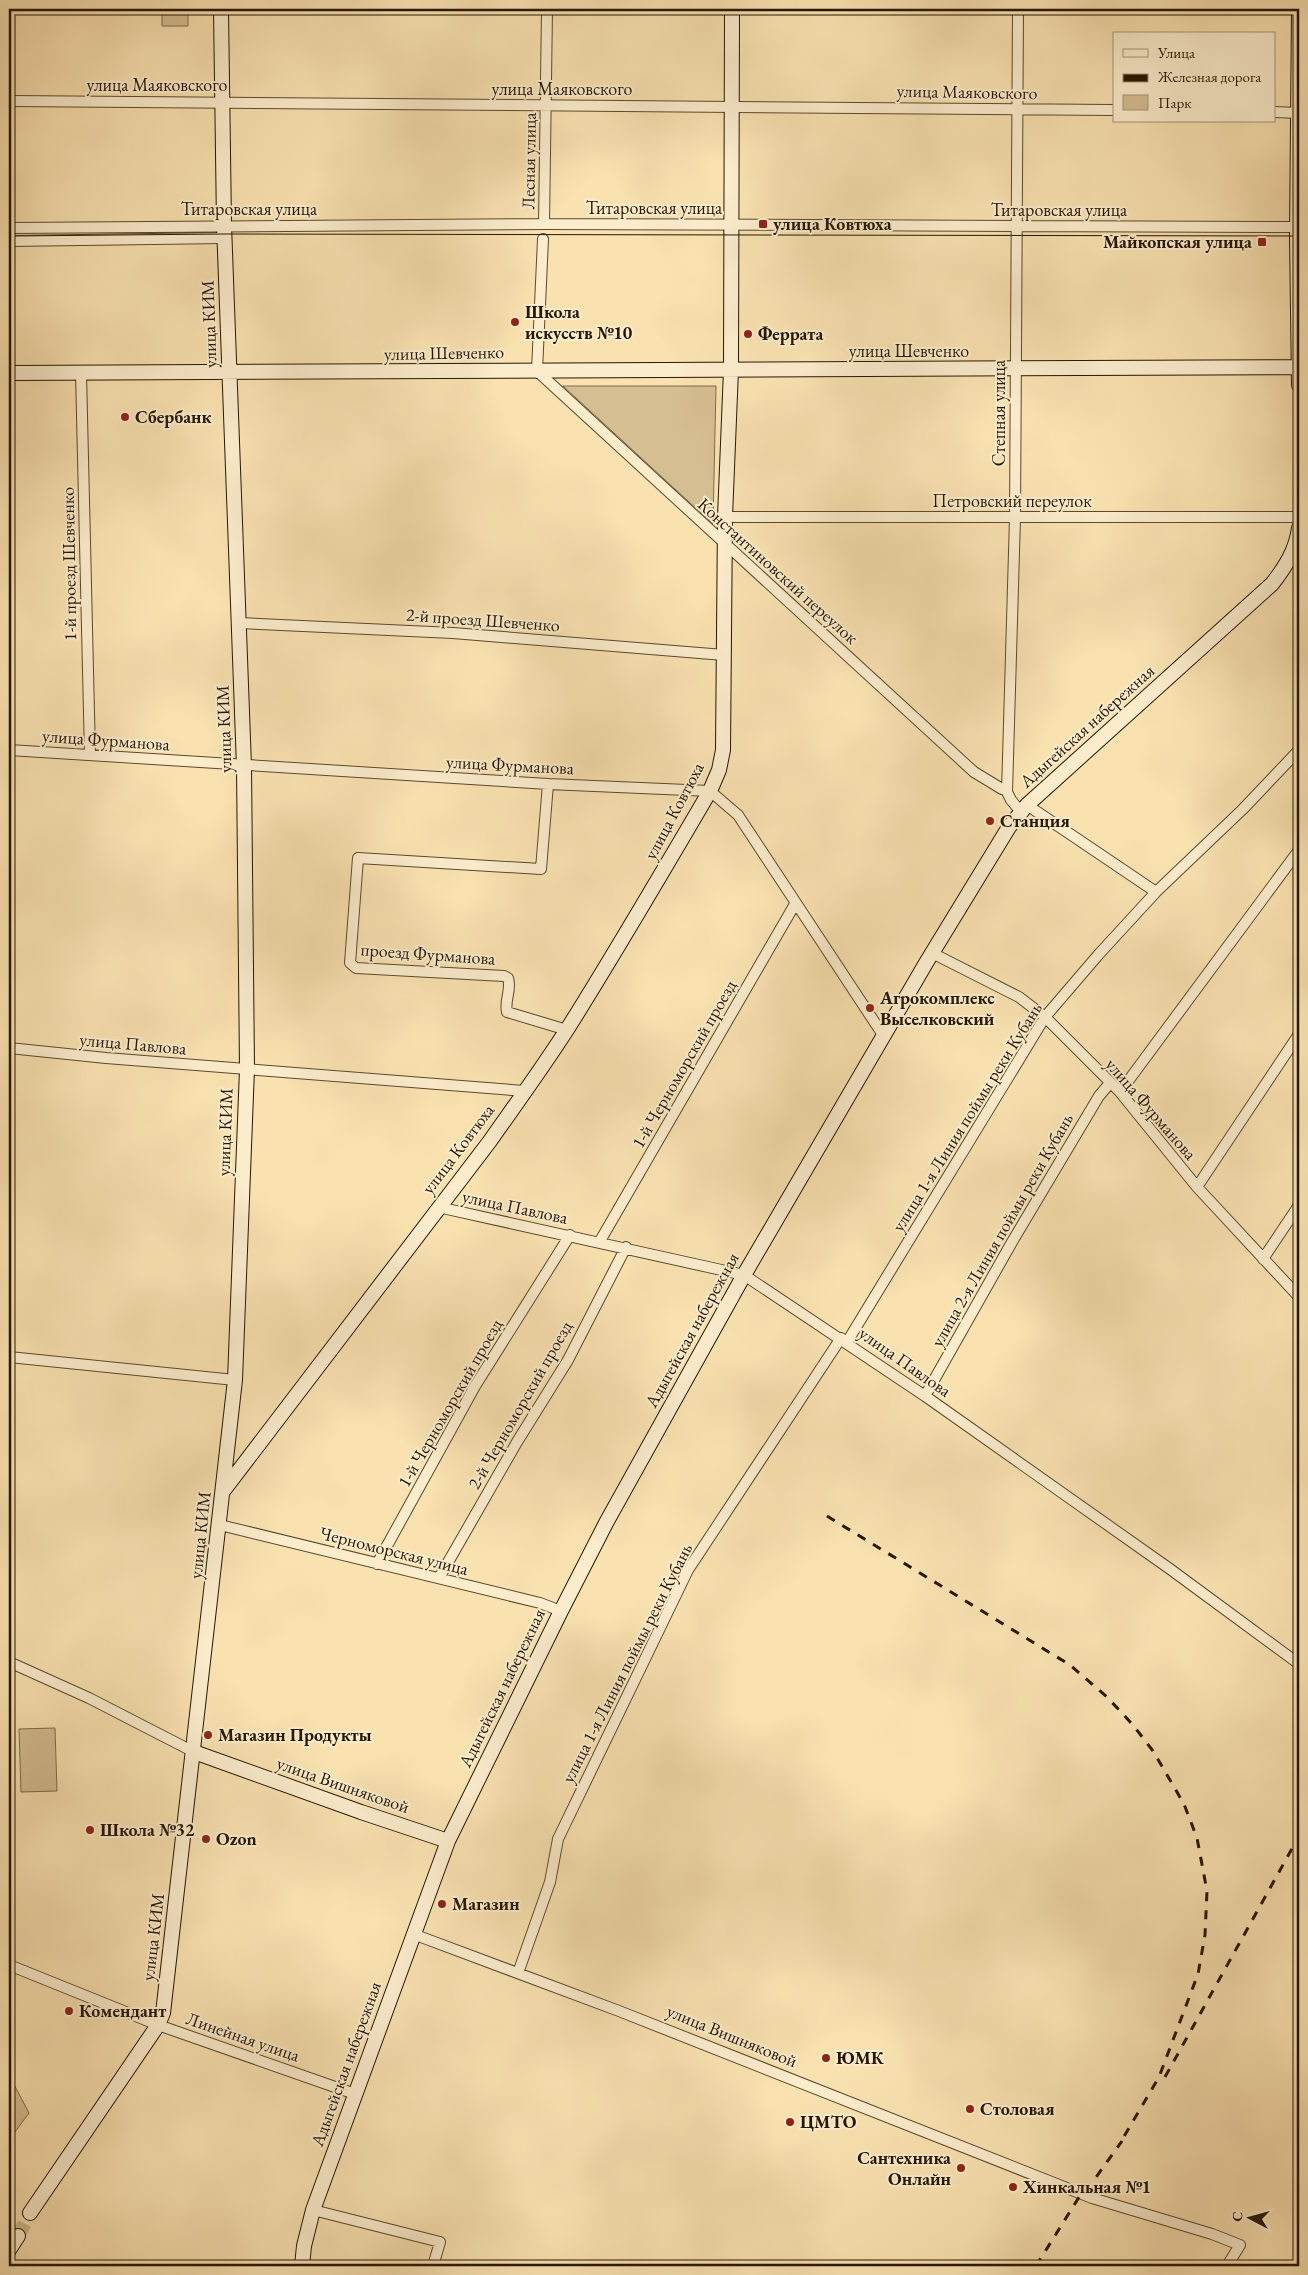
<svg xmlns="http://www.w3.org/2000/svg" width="1308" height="2275" font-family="'EB Garamond',serif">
<rect width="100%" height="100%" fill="#f9e1b0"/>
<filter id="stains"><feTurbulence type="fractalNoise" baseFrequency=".004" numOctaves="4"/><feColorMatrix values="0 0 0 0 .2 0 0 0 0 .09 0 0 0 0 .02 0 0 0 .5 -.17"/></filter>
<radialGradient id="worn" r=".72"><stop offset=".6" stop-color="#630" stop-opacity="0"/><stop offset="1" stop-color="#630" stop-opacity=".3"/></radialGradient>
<!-- green -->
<path fill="#d5be92" stroke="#7e6a4a" d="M162,9H188V26H162Z
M563,386H716L713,524Z
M55,1728L57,1791L21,1792L19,1729Z
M9,2075L29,2113L12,2136L9,2131Z"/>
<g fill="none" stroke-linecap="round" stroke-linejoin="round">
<!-- secondary-tunnel -->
<path stroke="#cfb88d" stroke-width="14" stroke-dasharray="14 7" stroke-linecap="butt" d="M18,2236L30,2213"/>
<!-- street casing -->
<g stroke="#5b492e" stroke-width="12">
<path id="street" d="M1018,9L1015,518L1007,792L1011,800L1021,812
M9,101L1114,110
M1274,112L1299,113
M544,224L547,9
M9,228L544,224L1299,227
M543,239L537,371L974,772L1002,789
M9,241L225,238
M81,373L90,755
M725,517H1299
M239,623L453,633L724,655
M9,750L548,784L710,791L738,815L883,1035
M548,784L541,869L358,858L350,963L356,968L504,976L508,978C512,990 504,1000 507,1012L567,1030
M1027,805L1156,892
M932,953L1019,997L1045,1017L1120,1092L1197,1187L1299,1297
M9,1048L106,1058L525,1091
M1120,1092L1299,850
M1197,1187L1299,1034
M438,1207L744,1275L925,1396L1170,1569L1299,1664
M600,1241L795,904
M1263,1259L1299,1205
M847,1342L1045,1017L1099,954L1156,892L1243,809L1299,750
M9,1357L235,1380
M925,1396L1012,1242L1099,1096L1110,1083
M220,1525L540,1603L561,1611
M377,1564L475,1386L570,1235
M439,1578L517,1442L568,1360L626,1247
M9,1662L89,1698L194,1752
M413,1934L619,2011L1092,2198L1212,2234L1240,2245L1227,2266
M9,1965L158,2025L355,2094
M518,1973L550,1882L558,1839L688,1570L841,1338
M313,2210L440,2242L433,2266"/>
</g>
<!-- secondary casing -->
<g stroke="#261602" stroke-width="16">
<path id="secondary" d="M1299,9L1297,236L1299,385
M9,373L1299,367
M224,1490L490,1141C516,1104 543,1067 568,1028C617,950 663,871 710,791L719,770L723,750L725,517L731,370L732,9
M194,1752L361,1812L448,1841
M30,2213L158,2025L163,2013L235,1380L247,1069L244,766L224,225L221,9
M9,2250L18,2236
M302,2266L304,2246L313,2210L448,1841L561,1611L606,1523L744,1275L926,963L1009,827L1027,805L1272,584C1286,566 1296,550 1299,528"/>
</g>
<!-- street -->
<use href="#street" stroke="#fbeccc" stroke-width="10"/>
<!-- secondary -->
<use href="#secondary" stroke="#fbeccc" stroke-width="14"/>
<!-- tram -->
<path stroke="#261602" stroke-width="1" d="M9,236L225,234L1299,236"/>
<!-- rail -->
<path stroke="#261602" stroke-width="3" stroke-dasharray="9 9" stroke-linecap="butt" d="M827,1516L1070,1665L1107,1697L1133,1725L1153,1751L1184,1804L1197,1838L1207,1891L1205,1935L1198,1974L1159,2077L1119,2145
M1165,2077L1299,1836
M1036,2266L1081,2194L1094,2180L1122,2141"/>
</g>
<!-- markers -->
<g fill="#8f2418" stroke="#fbeccc" stroke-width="2">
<rect x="758" y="219" width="10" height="10" rx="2.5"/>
<rect x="1257" y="237" width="10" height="10" rx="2.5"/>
<circle cx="515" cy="322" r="5"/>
<circle cx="748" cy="334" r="5"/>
<circle cx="125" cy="417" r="5"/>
<circle cx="990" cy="821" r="5"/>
<circle cx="870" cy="1008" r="5"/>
<circle cx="208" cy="1735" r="5"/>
<circle cx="90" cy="1830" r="5"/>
<circle cx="206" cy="1839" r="5"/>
<circle cx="442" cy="1904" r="5"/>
<circle cx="69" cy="2011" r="5"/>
<circle cx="826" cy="2058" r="5"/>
<circle cx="970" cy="2109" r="5"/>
<circle cx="790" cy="2122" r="5"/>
<circle cx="961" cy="2168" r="5"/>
<circle cx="1013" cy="2187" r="5"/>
</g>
<g text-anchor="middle" stroke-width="4" stroke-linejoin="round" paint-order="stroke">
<!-- street labels -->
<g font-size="18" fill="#261602" stroke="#fbeccc">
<text x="157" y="91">улица Маяковского</text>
<text x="562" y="95">улица Маяковского</text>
<text transform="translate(967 92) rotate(1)" y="6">улица Маяковского</text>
<text transform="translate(529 161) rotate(-89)" y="6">Лесная улица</text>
<text x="654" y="214">Титаровская улица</text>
<text x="249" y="215">Титаровская улица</text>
<text x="1059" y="216">Титаровская улица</text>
<text transform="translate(209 324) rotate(-92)" y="6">улица КИМ</text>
<text x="909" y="357">улица Шевченко</text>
<text transform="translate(444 353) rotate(-1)" y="6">улица Шевченко</text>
<text transform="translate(999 413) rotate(-90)" y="6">Степная улица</text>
<text x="1012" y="507">Петровский переулок</text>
<text transform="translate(69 564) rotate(-91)" y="6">1-й проезд Шевченко</text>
<text transform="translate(778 571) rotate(42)" y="6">Константиновский переулок</text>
<text transform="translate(483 620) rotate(4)" y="6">2-й проезд Шевченко</text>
<text transform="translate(1087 726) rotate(-42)" y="6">Адыгейская набережная</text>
<text transform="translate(224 729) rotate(-92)" y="6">улица КИМ</text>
<text transform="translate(106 740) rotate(4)" y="6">улица Фурманова</text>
<text transform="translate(510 765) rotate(3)" y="6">улица Фурманова</text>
<text transform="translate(674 811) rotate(-62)" y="6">улица Ковтюха</text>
<text transform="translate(428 954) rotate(4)" y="6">проезд Фурманова</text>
<text transform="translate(133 1044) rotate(5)" y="6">улица Павлова</text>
<text transform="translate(684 1064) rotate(-60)" y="6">1-й Черноморский проезд</text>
<text transform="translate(1151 1109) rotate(49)" y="6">улица Фурманова</text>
<text transform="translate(967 1117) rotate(-58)" y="6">улица 1-я Линия поймы реки Кубань</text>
<text transform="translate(225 1132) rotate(-88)" y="6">улица КИМ</text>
<text transform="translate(458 1149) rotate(-53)" y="6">улица Ковтюха</text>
<text transform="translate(515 1207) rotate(12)" y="6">улица Павлова</text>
<text transform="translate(1002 1230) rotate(-60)" y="6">улица 2-я Линия поймы реки Кубань</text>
<text transform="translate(692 1330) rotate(-61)" y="6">Адыгейская набережная</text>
<text transform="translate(905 1362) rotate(35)" y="6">улица Павлова</text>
<text transform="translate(450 1403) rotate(-60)" y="6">1-й Черноморский проезд</text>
<text transform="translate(520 1405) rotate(-60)" y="6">2-й Черноморский проезд</text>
<text transform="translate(200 1535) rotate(-84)" y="6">улица КИМ</text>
<text transform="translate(394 1551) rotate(14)" y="6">Черноморская улица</text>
<text transform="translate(627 1663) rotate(-63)" y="6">улица 1-я Линия поймы реки Кубань</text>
<text transform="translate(502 1688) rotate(-64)" y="6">Адыгейская набережная</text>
<text transform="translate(343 1785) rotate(19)" y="6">улица Вишняковой</text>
<text transform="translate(153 1937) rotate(-83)" y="6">улица КИМ</text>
<text transform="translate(732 2036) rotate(22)" y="6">улица Вишняковой</text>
<text transform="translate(243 2037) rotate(19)" y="6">Линейная улица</text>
<text transform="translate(346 2064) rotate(-70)" y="6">Адыгейская набережная</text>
</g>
<!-- poi labels -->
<g font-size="18" font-weight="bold" fill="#261602" stroke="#fbeccc" text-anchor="start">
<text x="773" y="230">улица Ковтюха</text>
<text x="1252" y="248" text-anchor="end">Майкопская улица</text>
<text x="525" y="318">Школа<tspan x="525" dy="21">искусств №10</tspan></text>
<text x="758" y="340">Феррата</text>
<text x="135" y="423">Сбербанк</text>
<text x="1000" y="827">Станция</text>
<text x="880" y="1004">Агрокомплекс<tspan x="880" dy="21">Выселковский</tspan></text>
<text x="218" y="1741">Магазин Продукты</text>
<text x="100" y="1836">Школа №32</text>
<text x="216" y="1845">Ozon</text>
<text x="452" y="1910">Магазин</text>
<text x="79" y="2017">Комендант</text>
<text x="836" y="2064">ЮМК</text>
<text x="980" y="2115">Столовая</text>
<text x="800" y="2128">ЦМТО</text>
<text x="951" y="2164" text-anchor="end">Сантехника<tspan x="951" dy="21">Онлайн</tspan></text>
<text x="1023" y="2193">Хинкальная №1</text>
</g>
</g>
<!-- margin -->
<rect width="1308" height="2275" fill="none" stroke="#f9e1b0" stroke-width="30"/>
<rect x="10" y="10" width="1288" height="2255" fill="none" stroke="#261602" stroke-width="2.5"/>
<rect x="15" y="15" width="1278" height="2245" fill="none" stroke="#261602"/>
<!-- legend -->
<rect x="1113" y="32" width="162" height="90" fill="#fbeccc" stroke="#a6967b"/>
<rect x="1123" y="49" width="25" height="8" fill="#fbeccc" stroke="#a6967b"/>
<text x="1158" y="58" font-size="15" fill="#261602">Улица</text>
<rect x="1123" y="74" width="25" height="8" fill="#261602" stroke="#a6967b"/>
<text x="1158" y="82" font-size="15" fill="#261602">Железная дорога</text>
<rect x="1123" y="95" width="25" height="15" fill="#d5be92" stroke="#a6967b"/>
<text x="1158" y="108" font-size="15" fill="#261602">Парк</text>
<!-- north arrow -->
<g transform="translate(1250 2218) rotate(276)" stroke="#fbeccc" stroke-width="4" paint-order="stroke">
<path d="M0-4L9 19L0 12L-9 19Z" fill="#261602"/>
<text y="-8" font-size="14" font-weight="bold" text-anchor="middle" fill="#261602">С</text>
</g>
<rect width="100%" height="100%" filter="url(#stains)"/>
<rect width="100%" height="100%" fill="url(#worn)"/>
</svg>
